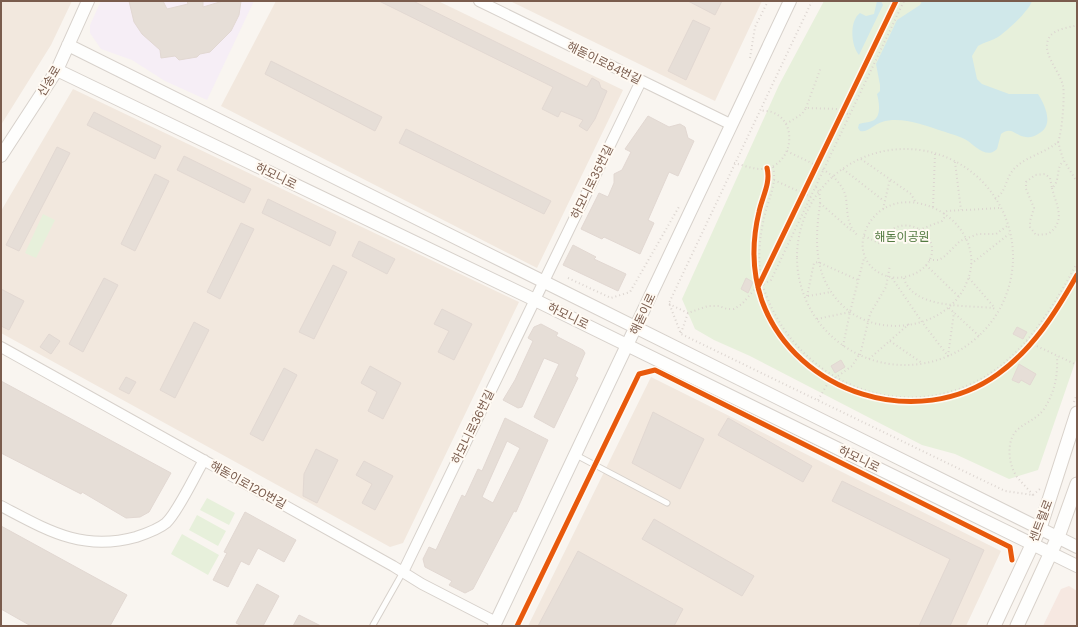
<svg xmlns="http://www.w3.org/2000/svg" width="1078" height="627" font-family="'DM Sans','Noto Sans KR',sans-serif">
<rect width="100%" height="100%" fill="#f9f5f0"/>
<!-- residential -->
<path fill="#f2e8de" d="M1,1H72L51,45L1,125Z
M276,1H438L623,90L537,268L221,106Z
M510,1H762L715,101Z
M73,89L519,302L403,543L390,547L1,333V211Z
M651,377L1001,551L966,626H528Z"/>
<!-- commercial -->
<path fill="#f6e8e1" d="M1069,586L1077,591V626H1043L1061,589Z"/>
<!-- education -->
<path fill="#f6eef6" d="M101,1H254L207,100L165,81L132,60L101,49L90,33V25Z"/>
<!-- green -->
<path fill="#e7f0db" d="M824,1H1077V357L1038,470L1009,479L955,454L922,445L750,356L714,340L695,329L682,299L779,85Z
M43,214L55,220L36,258L25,253Z
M207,498L235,513L229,525L200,510Z
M197,515L226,531L218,546L189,530Z
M182,534L219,555L208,575L171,554Z"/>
<!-- water -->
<path fill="#d0e8ea" d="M877,1H881L883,5L859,55C851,46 849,21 860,13L866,16L874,14Z
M922,1H1032C1029,11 1007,31 998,37C992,41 984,42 978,46L972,56L977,79L982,84L1009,94H1038C1045,105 1055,126 1038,134C1035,136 1030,138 1026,137C1016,137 1012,125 1001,134L997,149C987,159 976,147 968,141C960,136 951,134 942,131C924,125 900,116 882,122C874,124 868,133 860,131L858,128L859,124C864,122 868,123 872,121C882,118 879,101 877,94L880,91V85L876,64L897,20L920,5Z"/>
<!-- building -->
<path fill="#e6ded7" stroke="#e2d8d2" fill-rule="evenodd" d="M129,1H163L167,9L188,4L187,1H203V7L223,1H241L239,15L231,31L210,52L200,54L197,57L179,60L175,56L161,58L160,50L142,34L134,22Z
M379,1H413L587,87L592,78L599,82L601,88L607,91L595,119L587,131L579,126L583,120L561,111L558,117L542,109L553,87Z
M688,1H722L715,15Z
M693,20L710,28L686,80L668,71Z
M271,61L382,117L375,131L265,74Z
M94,112L161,146L155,159L87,125Z
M648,116L669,127L680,124L685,127L688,138L694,141L678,176L669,172L648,220L654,223L640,254L604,237L602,239L581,229L599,193L608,197L614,183V174L622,170L631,152L625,149Z
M406,129L551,201L544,214L399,143Z
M57,147L70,153L19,251L6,245Z
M184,156L251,189L244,203L177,170Z
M155,174L169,181L135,251L121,244Z
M268,199L336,232L330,246L262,213Z
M241,223L254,229L220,299L207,292Z
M359,241L395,259L387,274L352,256Z
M573,245L596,257L594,259L626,274L618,291L563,265Z
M333,265L347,272L314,339L299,332Z
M104,278L118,285L83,352L69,344Z
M746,278L753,282L748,293L741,289Z
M1,289L24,301L9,330L1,326Z
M442,309L472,324L454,360L438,352L449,331L434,324Z
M194,322L209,330L175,398L160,390Z
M541,324L558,333L556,336L583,350L585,353L575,376L578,378L554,428L534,417L559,364L544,358L522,407L518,408L503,400L515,380L533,341L528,338L534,327Z
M1017,327L1027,332L1023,339L1013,334Z
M49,334L60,341L51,354L40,347Z
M841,360L845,367L835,373L831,366Z
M1019,364L1036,374L1030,385L1021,380L1019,383L1012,380Z
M370,366L401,383L383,419L368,411L377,392L361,383Z
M284,368L297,375L263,441L250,434Z
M126,377L136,382L129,394L119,389Z
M1,381L171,473L149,512L140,517L126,518L82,492L81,494L1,453Z
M653,412L704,439L680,489L632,463Z
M505,418L548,440L516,512L514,511L473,589L465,593L449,585L452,581L425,567L423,559L429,547L436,550L462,495L465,497L478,469L482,471ZM507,441L520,448L493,503L482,497Z
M728,418L812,466L803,482L718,435Z
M316,449L338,460L317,503L303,496L304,474Z
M364,461L393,476L375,510L362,503L372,484L356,475Z
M842,481L984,550L950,626H919L950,559L832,501Z
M245,512L296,540L284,562L258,548L249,565L241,561L228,587L213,580L227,553L224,552Z
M654,519L754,576L742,596L642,539Z
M1,526L127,595L110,626H31L1,609Z
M578,551L683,609L674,626H538Z
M257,584L279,596L263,626H242L236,623Z
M299,615L321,626H293Z"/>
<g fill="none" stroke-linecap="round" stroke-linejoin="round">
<!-- service casing -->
<g stroke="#d7d1cb" stroke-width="7">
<path id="service" d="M576,455L667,503
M373,625L403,572"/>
</g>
<!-- minor casing -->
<g stroke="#d7d1cb" stroke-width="12">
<path id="minor" d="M479,1L730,124
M1,347L393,566L422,584L496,622
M1,506C47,530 82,552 136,537C145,534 159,529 166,523C178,512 195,475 204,460
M403,572L641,81"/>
</g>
<!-- tertiary casing -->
<g stroke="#d7d1cb" stroke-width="14">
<path id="tertiary" d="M68,45L1077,547
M57,70L535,300L1077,566
M1,156L57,70L88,1
M494,626L790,1"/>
</g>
<!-- secondary casing -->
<g stroke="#d9d2cb" stroke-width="15">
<path id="secondary" d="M994,626L1040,528L1077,413
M1017,626L1058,537L1077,484"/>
</g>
<!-- path -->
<path stroke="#dcd5d0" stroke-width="2" stroke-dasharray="1 3" stroke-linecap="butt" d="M812,1L669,303L681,334L1005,491L1033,495
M750,58L755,27L768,1
M806,108L821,67
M786,124L802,114L806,108L837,109L850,115
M1058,142L1063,159L1077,182
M797 257a108 108 0 1 1 216 0a108 108 0 1 1-216 0Z
M787,151C807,162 841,172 846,198C848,213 846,224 858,236
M861,159L911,194L916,203
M955,162L961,210
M734,163C743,165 752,169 761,169C791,169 801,123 772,112C768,111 764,111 760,110
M773,167C777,183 769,198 765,214C759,237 756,269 765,292C799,386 910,430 995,370C1031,344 1056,302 1077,263
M843,169L884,201
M774,180L811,197
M816,187C823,195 819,209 818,220C815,253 818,282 843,306C878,340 947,329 966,284C971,273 973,262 970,250C960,205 891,181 867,227C863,236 861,245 864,254C868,267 879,275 891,277C910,281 938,266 931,243C925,225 898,219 888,234
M1052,188C1056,205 1067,221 1048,234L1036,235L1030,227V221L1034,208L1026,189V182L1035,175L1045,174L1050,178L1052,188C1061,181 1055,167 1064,161
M995,199C1007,192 1005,177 1015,168C1027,156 1045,153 1058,142C1062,132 1065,96 1063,86C1060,70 1038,51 1051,35C1058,28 1069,28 1077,25
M820,203L853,232
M933,207L935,154
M883,209L890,179
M919,230L942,221L944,218V213L947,211L1000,208
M864,236L881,244
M929,260H939L945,256L960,241L978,234H996L1007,226
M971,264L1009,234
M926,265L959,297
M568,278L611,298L630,292L680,205
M892,278L922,322L948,356
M904,278C912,309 967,305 993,308L996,310
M969,278L994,307
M807,296L814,263L818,262L858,280
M808,296L831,292
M669,304L688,313
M949,308L979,336
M817,319L850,312
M681,333L688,313L708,306H719L727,309H734L742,304L755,289L771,280L904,1
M890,341L922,363
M1026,341L1077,365
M843,346L850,312L864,258
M860,355L870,314L886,287L890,265
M948,356L954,312
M869,359L909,324
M818,400L828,383L852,366L859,355
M1074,402L1077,394
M1033,495C1028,489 1022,483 1017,477C1008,464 1006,441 1017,430C1026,422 1037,419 1044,409C1055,392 1058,375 1057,356
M1033,495L1041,488"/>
<!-- service -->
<use href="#service" stroke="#fefefd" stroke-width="5"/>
<!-- minor -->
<use href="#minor" stroke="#fefefd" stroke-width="10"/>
<!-- tertiary -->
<use href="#tertiary" stroke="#fefefd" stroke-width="12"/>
<!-- secondary -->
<use href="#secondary" stroke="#fefefd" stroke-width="13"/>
<!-- cycleway casing -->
<g stroke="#fffaf3" stroke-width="8">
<path id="cycleway" d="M767,168C771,183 762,197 759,212C752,241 752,272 762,301C796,394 918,432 998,374C1033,349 1056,312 1077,275
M758,287L896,1
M517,626L639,374L655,370L1010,547L1012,560"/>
</g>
<!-- cycleway -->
<use href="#cycleway" stroke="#e8590c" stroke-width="5"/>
</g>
<g text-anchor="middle" stroke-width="4" stroke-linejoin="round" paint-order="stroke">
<!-- street labels -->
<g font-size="12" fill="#7a5c4d" stroke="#fffaf3">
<text transform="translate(604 63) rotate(26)" y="4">해돋이로84번길</text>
<text transform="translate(49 81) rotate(-59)" y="4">신송로</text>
<text transform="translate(276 176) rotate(26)" y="4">하모니로</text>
<text transform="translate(592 182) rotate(-64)" y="4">하모니로35번길</text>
<text transform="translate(643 314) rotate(-65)" y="4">해돋이로</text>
<text transform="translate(568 316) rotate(26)" y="4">하모니로</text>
<text transform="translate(473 427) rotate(-64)" y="4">하모니로36번길</text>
<text transform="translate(859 459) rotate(26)" y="4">하모니로</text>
<text transform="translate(248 485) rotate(29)" y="4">해돋이로120번길</text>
<text transform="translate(1041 521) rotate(-69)" y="4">센트럴로</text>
</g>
<!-- park labels -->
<g font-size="12" fill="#537a41" stroke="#fffaf3">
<text x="902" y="241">해돋이공원</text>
</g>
</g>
<!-- border -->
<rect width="1078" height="627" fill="none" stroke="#7a5c4d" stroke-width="4"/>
</svg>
